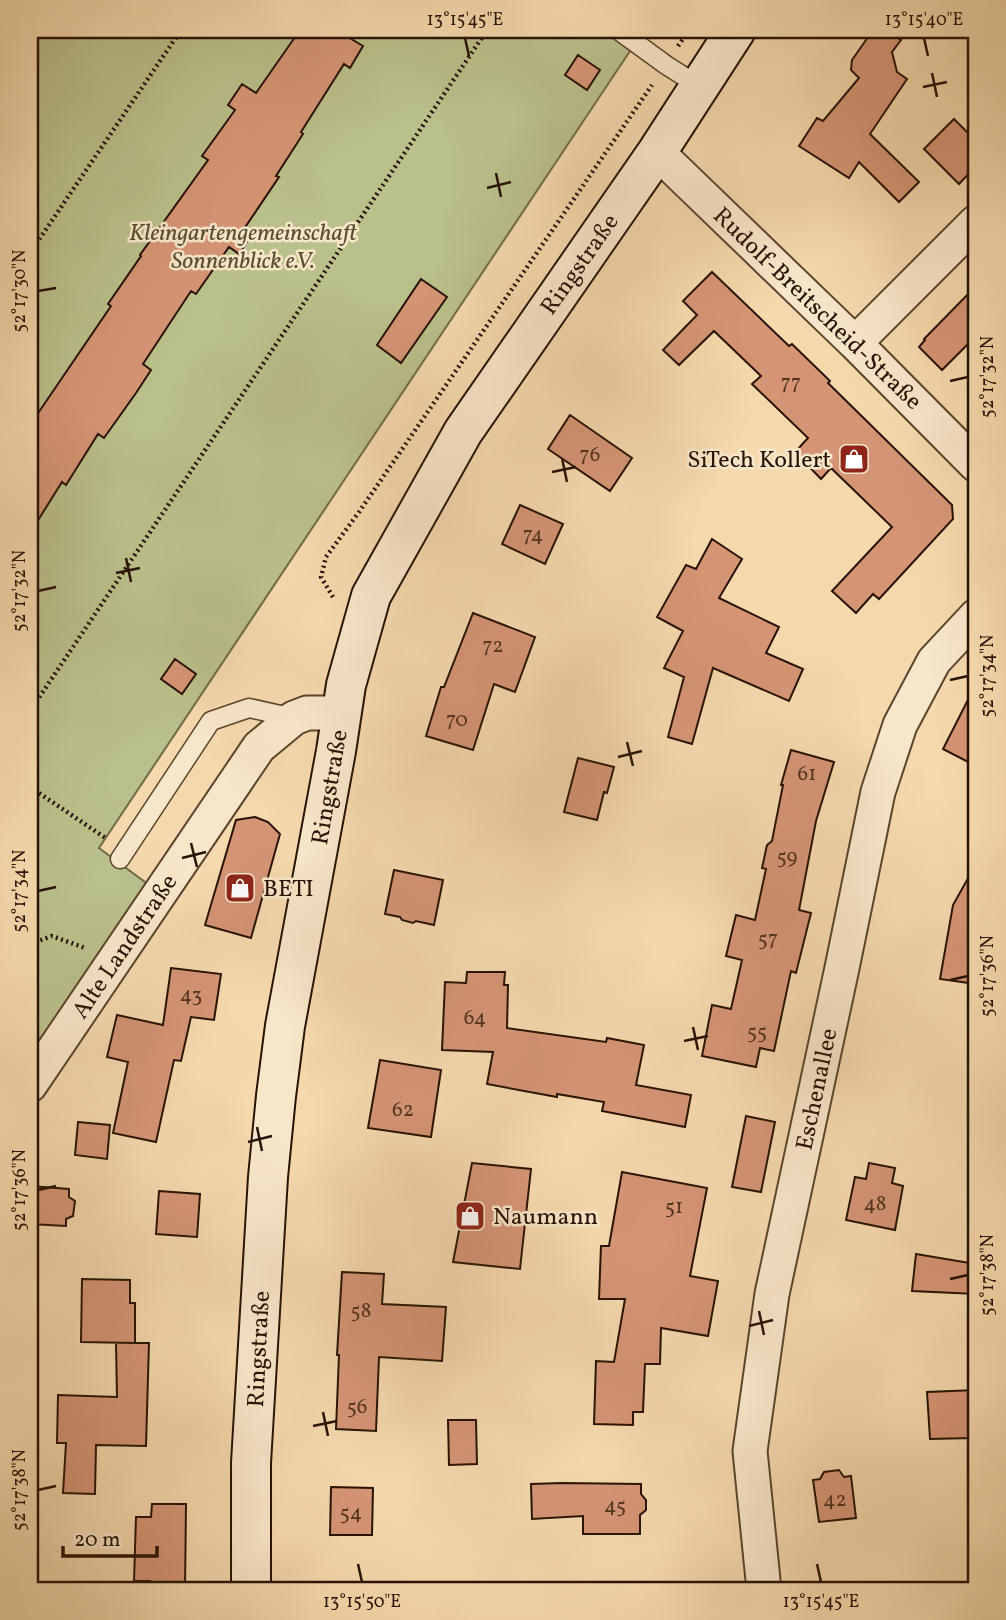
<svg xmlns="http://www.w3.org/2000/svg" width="1006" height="1620" font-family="Vollkorn,serif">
<rect width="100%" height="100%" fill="#f5d9ad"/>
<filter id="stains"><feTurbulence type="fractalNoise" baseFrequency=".00286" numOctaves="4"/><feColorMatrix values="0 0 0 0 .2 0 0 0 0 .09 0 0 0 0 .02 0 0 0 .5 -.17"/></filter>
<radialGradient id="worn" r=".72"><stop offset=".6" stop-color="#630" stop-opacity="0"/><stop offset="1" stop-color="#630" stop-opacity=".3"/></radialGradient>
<!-- green -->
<path fill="#bac08b" stroke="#716a46" stroke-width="2" d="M30,30H646L630,51L99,848L149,885L30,1055Z"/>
<!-- building -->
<path fill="#d59575" stroke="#281301" stroke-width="2" d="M300,30H336L363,46L350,68L344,64L301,132L303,134L276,176L279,177L244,229L252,234L239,254L229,247L196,294L191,291L143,364L151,370L136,393L104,438L98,434L66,485L62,482L30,533V425L111,306L108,304L141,256L140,255L208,160L202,156L235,110L228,105L242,84L256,93Z
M873,30H885L901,40L892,52L897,72L907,79L870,134L919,182L899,202L859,162L849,178L799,146L817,118L823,121L859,78L851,70L852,60Z
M578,55L600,70L587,90L565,75Z
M954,119L976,141V166L959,184L924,149Z
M712,272L789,346L792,344L830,381L828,383L952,505L953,519L879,599L873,594L856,613L832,591L892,527L831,468L821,479L795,452L808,438L752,384L761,376L714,331L679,365L663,350L697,315L683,301Z
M421,279L447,297L401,363L377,345Z
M976,286V336L942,370L919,347L925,340L924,339Z
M570,415L632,458L610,491L548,449Z
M520,505L563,524L545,564L502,544Z
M712,539L742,559L719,598L779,627L766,653L803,669L789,701L713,668L692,744L668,737L684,677L664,668L683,631L657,617L686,565L696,569Z
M473,613L535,637L515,692L494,684L473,750L426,736L441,687H444Z
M175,659L196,674L182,694L161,679Z
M976,684V766L943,749Z
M791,750L834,762L816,821L799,910L811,913L796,973L791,971L774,1051L760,1048L756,1067L702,1056L712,1005L731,1009L742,960L726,956L736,915L755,920L766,869L762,868L767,845L772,841L783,785H781Z
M578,758L614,767L607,793L604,792L597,820L564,812Z
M255,817L268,822L280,834L251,938L205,925L236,820Z
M976,864V984L940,979L953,905Z
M394,870L443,880L434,925L416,921L413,923L402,920L400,917L385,914Z
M171,968L221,974L214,1020L191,1017L181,1061L174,1060L156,1142L113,1133L128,1062L107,1057L117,1015L163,1025Z
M467,972H505L504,985H508L507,1028L606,1042L607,1038L644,1045L636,1085L691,1095L685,1127L602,1111L604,1102L557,1094V1097L487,1084L493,1052L442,1050L445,982L466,983Z
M380,1060L441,1070L431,1137L368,1128Z
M746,1116L775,1122L761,1192L732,1187Z
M78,1122L110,1125L107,1159L75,1155Z
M472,1163L531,1169L520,1269L453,1262Z
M869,1163L895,1168L892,1183L903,1186L895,1230L846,1220L855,1177L866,1179Z
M622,1172L707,1188L690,1276L718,1281L708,1336L661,1328L660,1364H645L643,1412H633V1425L594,1424L596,1361L614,1362L625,1299H599L601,1246H609Z
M30,1186L69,1189V1197L75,1201L73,1216L66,1219V1226L30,1224Z
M159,1191L200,1194L197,1237L156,1234Z
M916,1254L976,1264V1294L912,1291Z
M342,1272L384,1274L382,1304L446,1307L442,1361L379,1357L376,1431L336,1429L339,1355H337Z
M82,1279L130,1280V1303H135V1343L81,1342Z
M116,1343H149L146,1446L96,1445L95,1494L63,1493L66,1443H57L58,1395L117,1397Z
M976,1390V1418H973L974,1438L930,1439L927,1392Z
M448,1420H476L477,1464L449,1465Z
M839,1470L844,1477L851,1476L856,1518L819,1522L813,1480L820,1479L824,1472Z
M562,1483L641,1484V1494L646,1500V1510L640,1515V1534H583V1516L532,1519L531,1484Z
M331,1487L373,1488L372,1535H330Z
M152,1504H186L185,1590H150V1581H134L136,1517H151Z"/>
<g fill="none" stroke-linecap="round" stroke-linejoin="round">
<!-- lane casing -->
<g stroke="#5b442c" stroke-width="21">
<path id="lane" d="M618,30L666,65L699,86
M120,859L211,721L249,708L294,718"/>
</g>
<!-- street casing -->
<g stroke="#5b442c" stroke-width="37">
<path id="street" d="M657,152L855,343L976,465
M855,343L976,222
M30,1085L259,747L294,718L307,713H342
M764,1590L750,1451L772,1294L842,968L878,792L900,725L934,661L976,616"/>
</g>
<!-- secondary casing -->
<g stroke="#281301" stroke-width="42">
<path id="secondary" d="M251,1590V1463L268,1177L276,1096L285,1026L336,751L346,685L371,596L463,432L657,152L736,30"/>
</g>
<!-- path -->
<path stroke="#281301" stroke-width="4.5" stroke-dasharray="2 3.5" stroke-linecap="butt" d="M678,46L689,30
M30,253L181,30
M333,597L321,577L326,557L359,512L652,85
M30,711L487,30
M30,787L107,839
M30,944L52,936L85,948"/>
<!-- lane -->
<use href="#lane" stroke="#f8e6ca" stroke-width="18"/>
<!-- street -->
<use href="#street" stroke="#f8e6ca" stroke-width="33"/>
<!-- secondary -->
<use href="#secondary" stroke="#f8e6ca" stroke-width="38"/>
</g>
<!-- ticks -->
<path fill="none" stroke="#281301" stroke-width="2.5" d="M465,38L469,56M924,38L928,56M932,73L937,97M923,87L947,82M496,173L501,197M487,188L511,182M38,291L56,288M950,381L968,377M562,458L567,482M552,472L576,467M126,558L131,582M116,573L140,568M38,591L56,587M950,680L968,676M627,742L633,766M618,757L642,751M191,843L197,867M182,858L206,852M38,891L56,887M950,980L968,976M693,1027L698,1050M684,1041L708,1036M257,1127L262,1151M248,1142L272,1136M38,1190L56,1186M950,1279L968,1275M759,1311L764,1335M749,1326L773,1320M323,1412L328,1436M313,1426L337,1421M38,1490L56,1486M358,1564L362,1582M817,1564L821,1582"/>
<!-- icons -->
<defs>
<g id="shop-square" transform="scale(1.575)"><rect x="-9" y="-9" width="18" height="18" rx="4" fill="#8f2418" stroke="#f8e6ca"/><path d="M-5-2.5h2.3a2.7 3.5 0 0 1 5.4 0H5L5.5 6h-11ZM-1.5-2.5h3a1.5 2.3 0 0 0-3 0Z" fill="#fff"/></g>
</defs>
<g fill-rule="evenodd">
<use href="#shop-square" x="854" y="459"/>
<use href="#shop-square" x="240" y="888"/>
<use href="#shop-square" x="470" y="1216"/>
</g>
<g text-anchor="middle" stroke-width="5" stroke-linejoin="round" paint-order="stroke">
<!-- number labels -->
<g font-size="21" fill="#53341e">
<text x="791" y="389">77</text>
<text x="590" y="461">76</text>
<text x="533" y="541">74</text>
<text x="493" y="652">72</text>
<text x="457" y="726">70</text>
<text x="807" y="780">61</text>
<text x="787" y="863">59</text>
<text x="768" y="945">57</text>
<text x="191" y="1001">43</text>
<text x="475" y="1024">64</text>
<text x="757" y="1038">55</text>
<text x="403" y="1116">62</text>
<text x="875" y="1210">48</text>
<text x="674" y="1213">51</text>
<text x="361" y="1317">58</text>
<text x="357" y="1413">56</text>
<text x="835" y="1506">42</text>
<text x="615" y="1512">45</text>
<text x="351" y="1519">54</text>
</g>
<!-- park labels -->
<g font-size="24" font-style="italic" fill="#5b5031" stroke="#f8e6ca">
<text x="243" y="240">Kleingartengemeinschaft<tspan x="243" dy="28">Sonnenblick e.V.</tspan></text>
</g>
<!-- street labels -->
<g font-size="24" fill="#281301" stroke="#f8e6ca">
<text transform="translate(579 264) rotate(-55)" y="8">Ringstraße</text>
<text transform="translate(818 308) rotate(44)" y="8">Rudolf-Breitscheid-Straße</text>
<text transform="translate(329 787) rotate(-80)" y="8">Ringstraße</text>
<text transform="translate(124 946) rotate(-56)" y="8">Alte Landstraße</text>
<text transform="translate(816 1089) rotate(-78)" y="8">Eschenallee</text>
<text transform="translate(258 1349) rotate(-87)" y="8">Ringstraße</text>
</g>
<!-- poi labels -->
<g font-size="24" fill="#281301" stroke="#f8e6ca" text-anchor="start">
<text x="831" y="467" text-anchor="end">SiTech Kollert</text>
<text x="263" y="896">BETI</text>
<text x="493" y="1224">Naumann</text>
</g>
</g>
<!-- margin -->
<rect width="1006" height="1620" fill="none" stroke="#f5d9ad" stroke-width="77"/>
<!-- scale -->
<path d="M63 1546v10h94v-10" fill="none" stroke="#281301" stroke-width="3.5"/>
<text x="74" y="1546" font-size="21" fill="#281301" stroke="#f8e6ca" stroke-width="5" paint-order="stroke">20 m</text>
<rect x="38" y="38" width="930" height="1544" fill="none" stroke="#281301" stroke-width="2.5"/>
<g font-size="18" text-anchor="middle" fill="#281301">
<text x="465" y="25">13°15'45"E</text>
<text x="924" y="25">13°15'40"E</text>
<text transform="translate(19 291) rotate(-90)" y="6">52°17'30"N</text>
<text transform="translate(987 377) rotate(-90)" y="6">52°17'32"N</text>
<text transform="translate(19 591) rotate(-90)" y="6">52°17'32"N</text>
<text transform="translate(987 676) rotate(-90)" y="6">52°17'34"N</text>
<text transform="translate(19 891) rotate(-90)" y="6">52°17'34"N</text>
<text transform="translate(987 976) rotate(-90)" y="6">52°17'36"N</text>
<text transform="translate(19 1190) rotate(-90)" y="6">52°17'36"N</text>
<text transform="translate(987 1275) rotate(-90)" y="6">52°17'38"N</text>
<text transform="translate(19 1490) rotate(-90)" y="6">52°17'38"N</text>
<text x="362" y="1607">13°15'50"E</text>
<text x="821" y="1607">13°15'45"E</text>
</g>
<rect width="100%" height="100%" filter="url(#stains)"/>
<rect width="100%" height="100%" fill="url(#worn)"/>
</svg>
